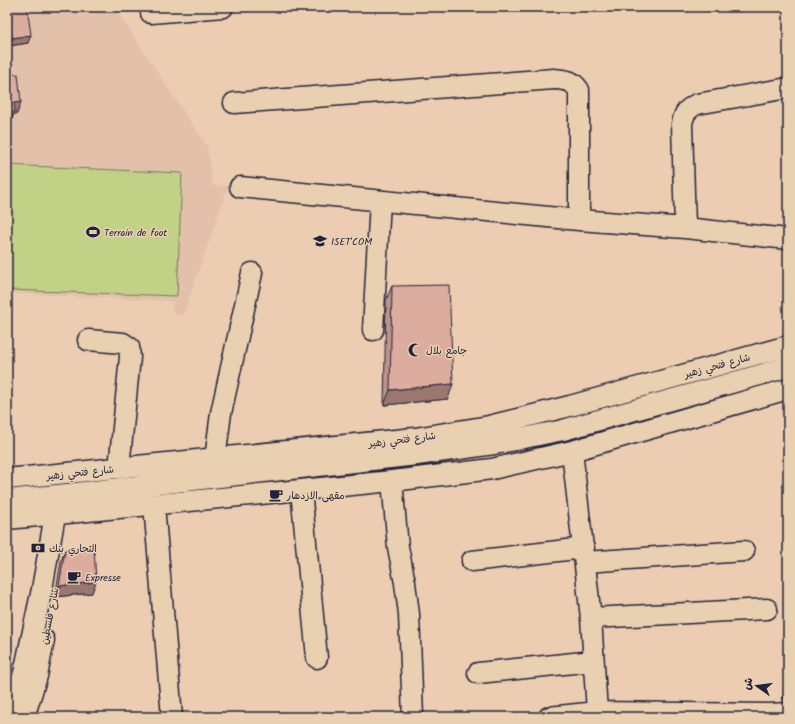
<svg xmlns="http://www.w3.org/2000/svg" width="795" height="724" font-family="Kalam,'Playpen Sans Arabic',sans-serif">
<rect width="100%" height="100%" fill="#eccdb1"/>
<filter id="ink" filterUnits="userSpaceOnUse"><feTurbulence type="fractalNoise" baseFrequency=".025" numOctaves="2"/><feDisplacementMap in="SourceGraphic" scale="8" xChannelSelector="R" yChannelSelector="G"/><feConvolveMatrix kernelMatrix="1 2 1 2 8 2 1 2 1" color-interpolation-filters="sRGB"/></filter>
<g filter="url(#ink)">
<!-- built -->
<path fill="#e3c0aa" d="M7,7H114L208,148L212,185L228,186L183,316L172,313L173,301L7,293Z"/>
<!-- green -->
<path fill="#c1d185" stroke="#727a60" d="M7,165L182,173L177,296L7,290Z"/>
<g fill="none" stroke-linecap="round" stroke-linejoin="round">
<!-- minor casing -->
<g stroke="#22223b" stroke-width="23">
<path id="minor" d="M151,13L223,7
M234,103L554,79C566,80 572,80 579,90V220
M240,187L579,220L685,228L788,239
M685,228L682,124C684,113 687,109 697,104L788,88
M373,330L380,201
M88,340L123,343L129,347L130,357L119,468
M572,451L591,618L597,712
M215,459L221,413L252,273
M7,479L415,438L489,426L570,406L788,346
M392,481L398,547L405,583L409,614L413,717
M301,490L317,658
M7,500L67,494L417,455L494,444L563,430L788,367
M154,505L172,717
M7,519L392,481L492,469L572,451L788,389
M472,561L584,548
M585,562L744,551
M591,618L767,609
M478,673L593,661
M9,717L24,673L42,589L55,515V503
M24,717L37,676L44,640
M549,717L597,712L770,714L788,713"/>
</g>
<!-- minor -->
<use href="#minor" stroke="#e9d0b1" stroke-width="20"/>
</g>
<!-- wall -->
<path fill="#bd9489" stroke="#22223b" d="M7,7L28,43L9,46L7,33Z
M392,286L448,399L384,405L386,300Z
M65,550L92,593L55,597L61,561Z
M788,667V699H783L787,671Z"/>
<!-- shaded-wall -->
<path fill="#9a786f" stroke="#22223b" d="M31,35L28,43L9,46L12,38Z
M21,102L17,114H14L10,123L7,124V113L14,103Z
M453,384L448,399L384,405L390,390Z
M96,582L92,593L55,597L59,586Z
M785,691H788V699H783Z"/>
<!-- building -->
<path fill="#dcac9f" stroke="#22223b" d="M7,7H27L31,35L12,38Z
M18,74L21,102L14,103L15,112L7,113V75Z
M449,285L453,384L390,390L392,286Z
M94,546L96,582L59,586L65,550Z
M788,674V691H785Z"/>
</g>
<!-- icons -->
<defs>
<g id="stadium-bare" transform="scale(1.08)"><path d="M0-5a6.5 5 0 1 0 0 10a6.5 5 0 1 0 0-10ZM-3.5-1.8h7v3.6h-7Z" fill="#22223b" stroke="#e9d0b1" stroke-width="2.5" paint-order="stroke"/></g>
<g id="school-bare" transform="scale(1.08)"><path d="M0-5L7-2L0 1L-7-2ZM-4 1L0 2.5L4 1V4Q0 6-4 4Z" fill="#22223b" stroke="#e9d0b1" stroke-width="2.5" paint-order="stroke"/></g>
<g id="mosque-bare" transform="scale(1.08)"><path d="M3.5-4.9A6 6 0 1 0 3.5 4.9A5 5 0 1 1 3.5-4.9Z" fill="#22223b" stroke="#e9d0b1" stroke-width="2.5" paint-order="stroke"/></g>
<g id="cafe-bare" transform="scale(1.08)"><path d="M-5.5-4.5H6V0H3Q3 3.5 0 3.5H-2.5Q-5.5 3.5-5.5 0ZM3-3.2v2h1.7v-2ZM-6 4.5H4V6H-6Z" fill="#22223b" stroke="#e9d0b1" stroke-width="2.5" paint-order="stroke"/></g>
<g id="bank-bare" transform="scale(1.08)"><path d="M-6-4H6V4H-6ZM0-2.3a2.3 2.3 0 1 0 0 4.6a2.3 2.3 0 1 0 0-4.6Z" fill="#22223b" stroke="#e9d0b1" stroke-width="2.5" paint-order="stroke"/></g>
</defs>
<g fill-rule="evenodd">
<use href="#stadium-bare" x="93" y="232"/>
<use href="#school-bare" x="320" y="241"/>
<use href="#mosque-bare" x="415" y="350"/>
<use href="#cafe-bare" x="276" y="495"/>
<use href="#bank-bare" x="38" y="548"/>
<use href="#cafe-bare" x="74" y="577"/>
</g>
<g text-anchor="middle" stroke-width="3" stroke-linejoin="round" paint-order="stroke">
<!-- poi labels -->
<g font-size="10" fill="#22223b" stroke="#e9d0b1" text-anchor="start">
<text x="104" y="236">Terrain de foot</text>
<text x="331" y="245">ISET'COM</text>
<text x="426" y="354">جامع بلال</text>
<text x="287" y="499">مقهى الازدهار</text>
<text x="49" y="552">التجاري بنك</text>
<text x="85" y="581">Expresse</text>
</g>
<!-- street labels -->
<g font-size="10" fill="#22223b" stroke="#e9d0b1">
<text transform="translate(717 365) rotate(-15)" y="4">شارع فتحي زهير</text>
<text transform="translate(402 439) rotate(-7)" y="4">شارع فتحي زهير</text>
<text transform="translate(80 472) rotate(-6)" y="4">شارع فتحي زهير</text>
<text transform="translate(49 616) rotate(-79)" y="4">شارع فلسطين</text>
</g>
</g>
<!-- margin -->
<rect width="795" height="724" fill="none" stroke="#e9d0b1" stroke-width="24"/>
<rect x="12" y="12" width="771" height="700" fill="none" stroke="#22223b" stroke-width="1.5" filter="url(#ink)"/>
<!-- north arrow -->
<g transform="translate(757 686) rotate(284)" stroke="#e9d0b1" stroke-width="3" paint-order="stroke">
<path d="M0-3L7 15L0 10L-7 15Z" fill="#22223b"/>
<text y="-6" font-size="11" font-weight="bold" text-anchor="middle" fill="#22223b">ش</text>
</g>
</svg>
